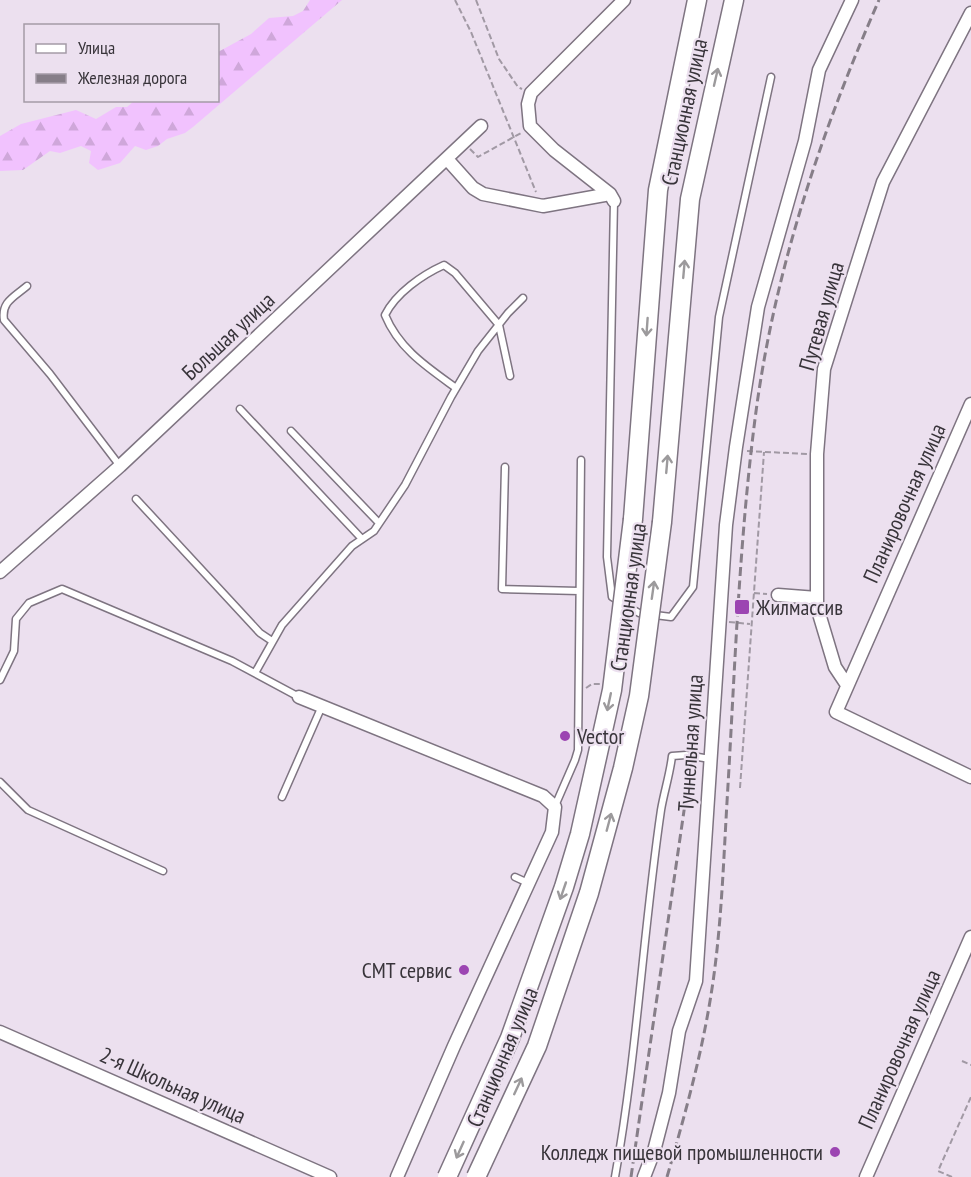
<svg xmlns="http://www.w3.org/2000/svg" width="971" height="1177" font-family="'PT Sans Narrow',sans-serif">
<defs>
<pattern id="forest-firs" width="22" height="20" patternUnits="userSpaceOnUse" patternTransform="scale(1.5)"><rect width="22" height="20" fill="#f1c2fe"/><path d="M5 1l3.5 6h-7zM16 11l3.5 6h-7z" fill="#cfa7da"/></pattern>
</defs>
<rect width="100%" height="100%" fill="#ece0ef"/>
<!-- forest -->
<path fill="url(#forest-firs)" d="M310,0H342L193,127L185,133L167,139L158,146L146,150L135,146L120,163L98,170L89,163L91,151L81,146L60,153L50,151L23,170L0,171V136L21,124L76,110L96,119L116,107H127L134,101L218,100V52L251,34L269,18L293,16L303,11Z"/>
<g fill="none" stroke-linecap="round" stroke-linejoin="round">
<!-- lane casing -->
<g stroke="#7e7481" stroke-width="9">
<path id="lane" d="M614,201L607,557L612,597L639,613L671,617L693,587L719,317L771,77
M27,286C14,297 1,302 4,320L50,374L120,466
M456,388C427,367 399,349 385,315C396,293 422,275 444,265L455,273L499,325L510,376
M240,409L362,539
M291,431L379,523
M505,467L502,589L579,591
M136,499L260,633L272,641
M255,673L282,625L352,546L374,531L405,485L451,397L478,351L508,313L523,298
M0,680L14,651L16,619L29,603L62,589L232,661L299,697
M0,782L28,810L163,871
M282,797L322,706
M555,806L575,760L578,750L581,460
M515,877L528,883
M615,1177C637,1055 643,932 661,810C664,792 670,774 672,756L686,755L710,759"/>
</g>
<!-- street casing -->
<g stroke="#7e7481" stroke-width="15">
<path id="street" d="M447,159L473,188L483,194L543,206L610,194
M614,201L610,194L554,150L530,126L528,104L531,93L624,0
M971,404L836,712L971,777
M0,572L120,466L481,126
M778,595L817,598
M847,685L835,667L817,607V454L824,369L883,182L971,13
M299,697L543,796L555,807L552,832L454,1046L397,1177
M0,1032L330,1177
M644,1177L654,1151L669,1093L679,1031L696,981L726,525L736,447L758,307L805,141L819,70L852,0
M866,1177L971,937"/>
</g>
<!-- primary casing -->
<g stroke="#7e7481" stroke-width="21">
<path id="primary" d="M633,519L658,190L697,0
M662,522L690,199L734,0"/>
</g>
<!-- path -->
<path stroke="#a199a4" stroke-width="2" stroke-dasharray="6 3" stroke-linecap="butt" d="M455,0L471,32L536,192
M476,0L499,59L518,87L522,89
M470,149L478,157L521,133
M747,451L807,454
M754,593L767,594
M729,622L750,624
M586,688L592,684H600
M740,788L764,452
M962,1061L971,1065
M952,1177L938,1171L971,1097"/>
<!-- lane -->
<use href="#lane" stroke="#fff" stroke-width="6"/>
<!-- street -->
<use href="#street" stroke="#fff" stroke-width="12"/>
<!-- primary -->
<use href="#primary" stroke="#fff" stroke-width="18"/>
<!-- rail -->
<path stroke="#867e88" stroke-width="3" stroke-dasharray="9 4.5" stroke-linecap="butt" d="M631,1177L687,790
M667,1177C683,1121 699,1065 709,1007C721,939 723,870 727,802C735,670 739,536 757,404C777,263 822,130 879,0"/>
<!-- primary-bridge casing -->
<g stroke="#7e7481" stroke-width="21" stroke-linecap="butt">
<path id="primary-bridge" d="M447,1177L510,1038L564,887L580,834L612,690L633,519
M476,1177L537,1046L589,893L623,768L639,696L662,522"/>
</g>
<!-- primary-bridge -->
<use href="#primary-bridge" stroke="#fff" stroke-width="18"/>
</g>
<!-- one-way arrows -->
<defs><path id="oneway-shaft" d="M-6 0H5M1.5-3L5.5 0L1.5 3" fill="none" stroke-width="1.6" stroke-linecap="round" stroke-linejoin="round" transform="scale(1.5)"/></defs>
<g stroke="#9c9a9c">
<use href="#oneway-shaft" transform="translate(716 77) rotate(-77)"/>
<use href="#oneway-shaft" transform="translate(684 269) rotate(-85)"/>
<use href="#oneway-shaft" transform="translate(647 327) rotate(94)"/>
<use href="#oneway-shaft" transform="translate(667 464) rotate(-85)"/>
<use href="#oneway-shaft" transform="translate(653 590) rotate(-82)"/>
<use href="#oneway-shaft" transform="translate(609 702) rotate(102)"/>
<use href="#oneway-shaft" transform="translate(609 822) rotate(-75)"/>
<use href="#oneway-shaft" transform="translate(563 891) rotate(109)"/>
<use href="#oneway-shaft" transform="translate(518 1086) rotate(-65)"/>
<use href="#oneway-shaft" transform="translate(460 1150) rotate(114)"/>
</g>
<!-- markers -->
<g fill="#9c45b2" stroke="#ece0ef" stroke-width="2">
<rect x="734" y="599" width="16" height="16" rx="3"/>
<circle cx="565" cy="736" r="6"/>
<circle cx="464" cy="970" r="6"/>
<circle cx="835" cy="1152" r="6"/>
</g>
<g text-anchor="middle" stroke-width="4.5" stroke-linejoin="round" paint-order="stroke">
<!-- street labels -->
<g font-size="22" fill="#38343a" stroke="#ece0ef">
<text transform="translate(684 112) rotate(-78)" y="8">Станционная улица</text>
<text transform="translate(821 316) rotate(-74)" y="8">Путевая улица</text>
<text transform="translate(228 336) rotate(-43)" y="8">Большая улица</text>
<text transform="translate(904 503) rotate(-66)" y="8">Планировочная улица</text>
<text transform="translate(628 597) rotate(-82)" y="8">Станционная улица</text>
<text transform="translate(690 743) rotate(-86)" y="8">Туннельная улица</text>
<text transform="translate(899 1049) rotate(-66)" y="8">Планировочная улица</text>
<text transform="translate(502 1057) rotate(-67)" y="8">Станционная улица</text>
<text transform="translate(173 1085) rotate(24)" y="8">2-я Школьная улица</text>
</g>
<!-- poi labels -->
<g font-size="22" fill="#38343a" stroke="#ece0ef" text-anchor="start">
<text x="756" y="615">Жилмассив</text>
<text x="577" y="744">Vector</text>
<text x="452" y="978" text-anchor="end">СМТ сервис</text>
<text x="823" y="1160" text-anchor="end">Колледж пищевой промышленности</text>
</g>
</g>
<!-- legend -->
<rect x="24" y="24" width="195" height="78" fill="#ece0ef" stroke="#a49ba7" stroke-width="1.5"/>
<rect x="36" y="44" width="30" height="9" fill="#ffffff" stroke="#a49ba7" stroke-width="1.5"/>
<text x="78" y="54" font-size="18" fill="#38343a">Улица</text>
<rect x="36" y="74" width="30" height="9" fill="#867e88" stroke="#a49ba7" stroke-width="1.5"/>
<text x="78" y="84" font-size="18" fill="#38343a">Железная дорога</text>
</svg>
